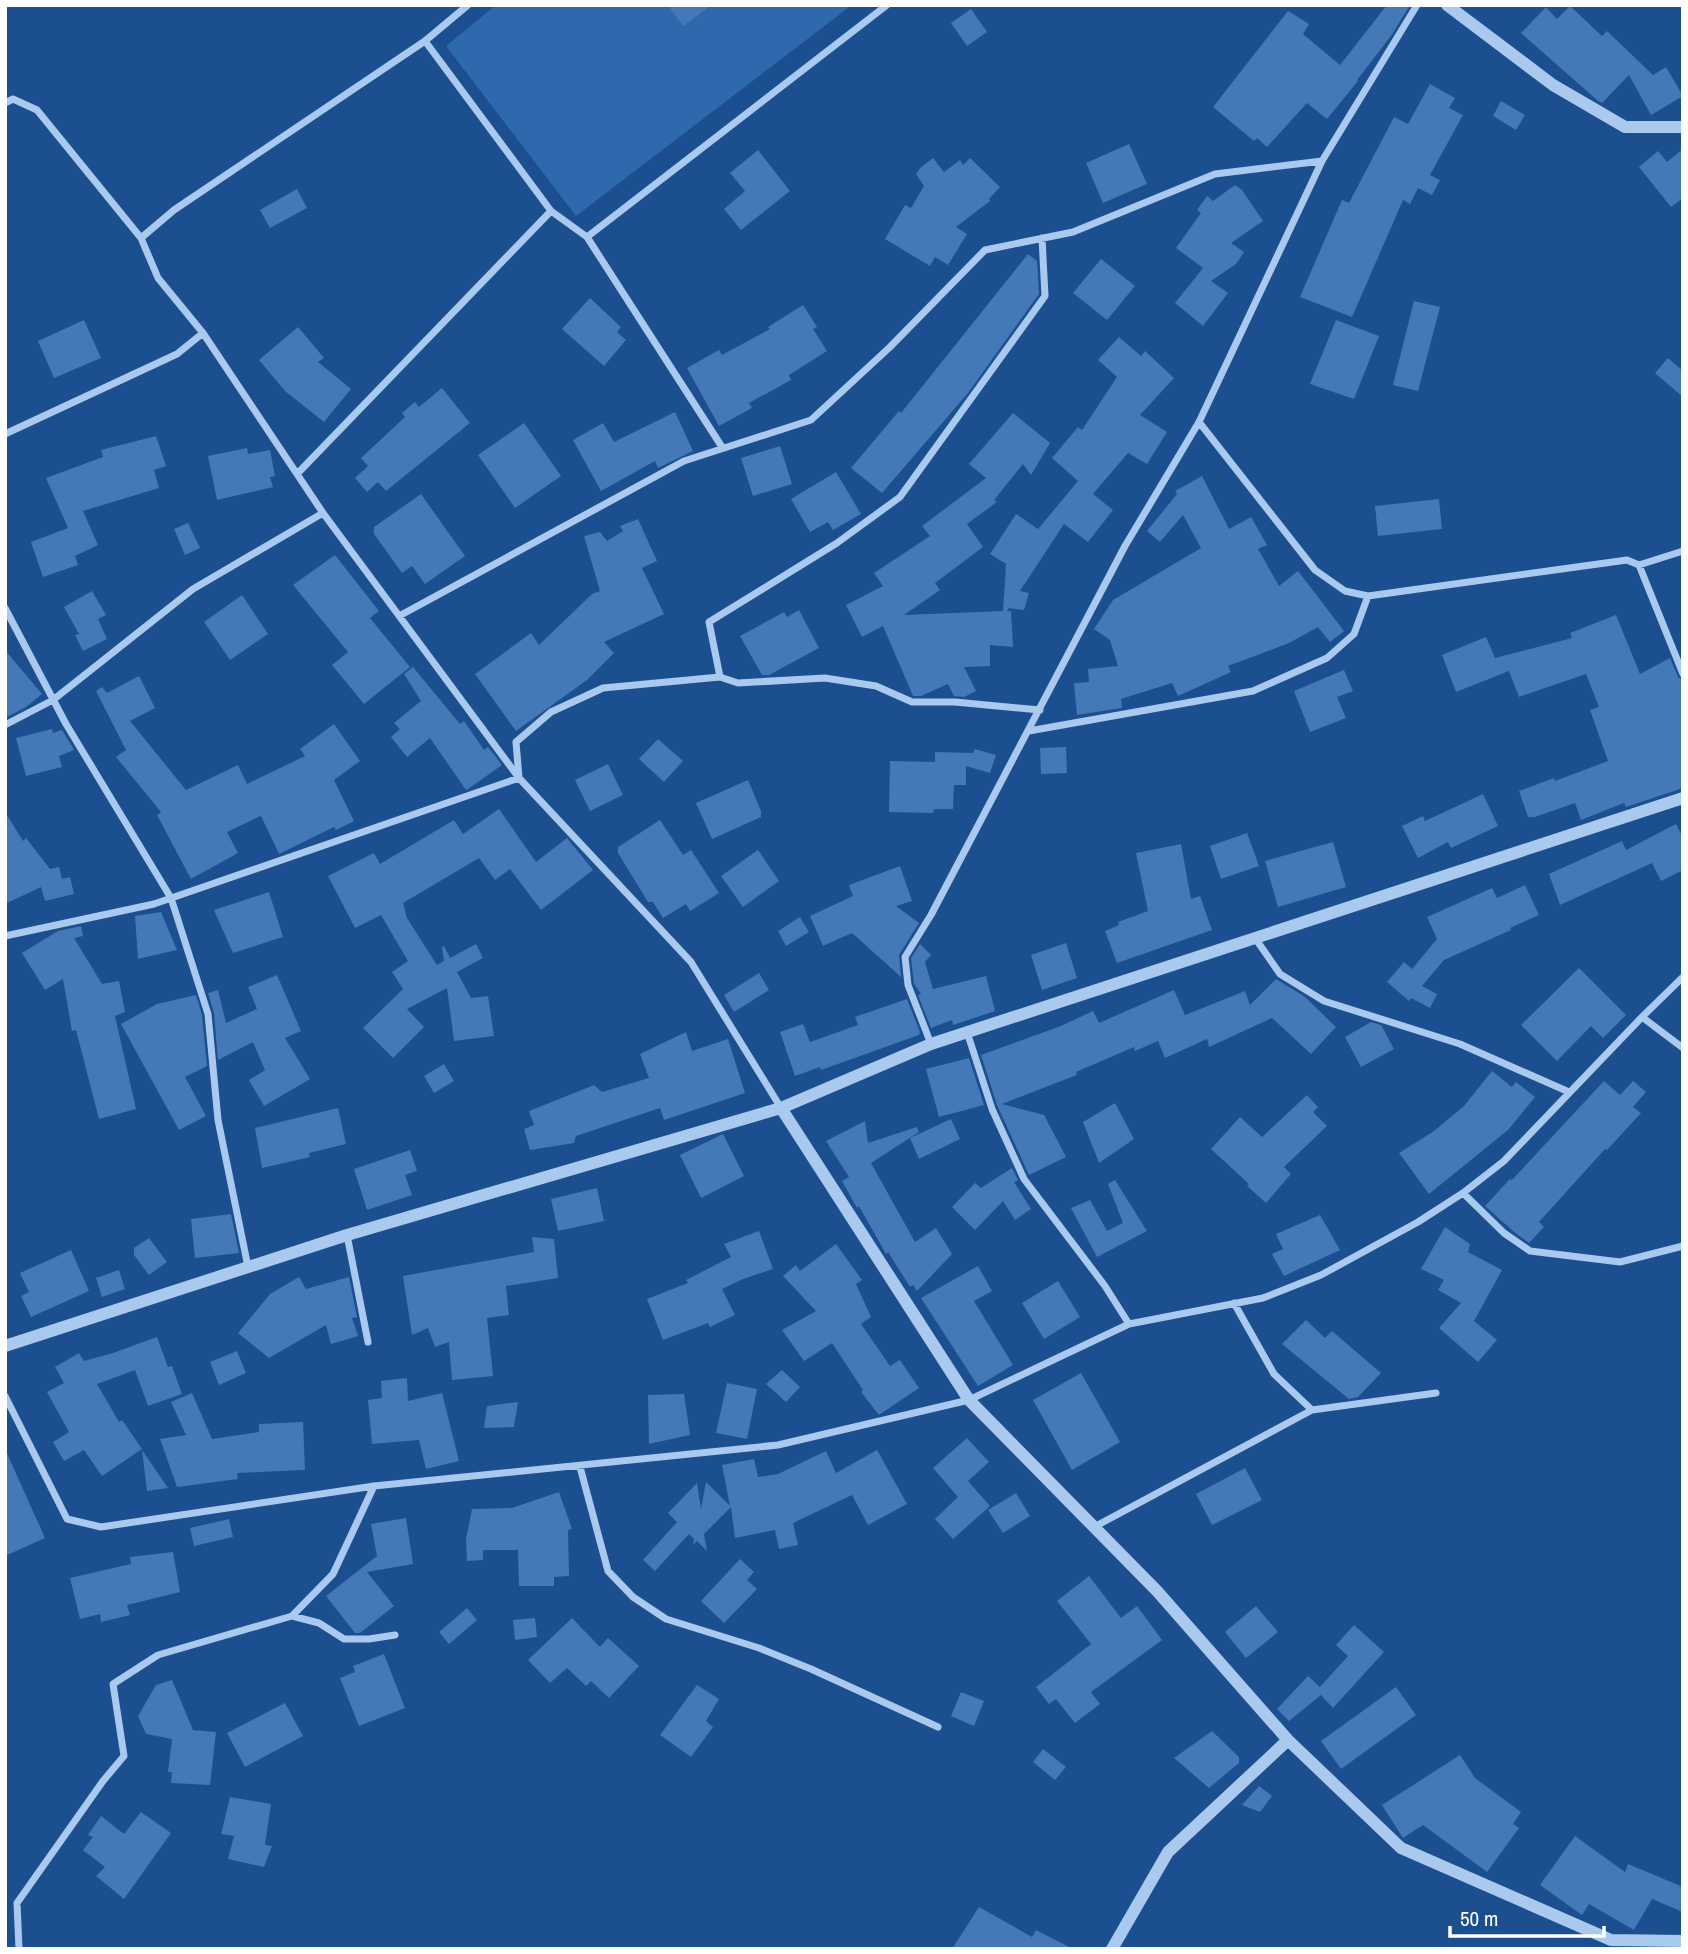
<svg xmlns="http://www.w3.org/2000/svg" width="1688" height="1954" font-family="'Archivo Narrow',sans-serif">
<rect width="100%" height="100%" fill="#1b4f8f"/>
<!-- green -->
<path fill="#2e69ad" d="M496,5H852L576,216L446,46Z"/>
<!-- building -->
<path fill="#4478b7" d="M668,5H712L683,26Z
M1387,5H1410L1391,36L1357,80L1358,81L1327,119L1307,103L1267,147L1257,138L1254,141L1213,107L1288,11L1309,24L1303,34L1340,65Z
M1570,6L1602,36L1607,31L1653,75L1666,67L1683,96L1651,115L1629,75L1602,103L1597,100L1521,33L1546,7L1557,19Z
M971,9L987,32L967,46L951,23Z
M1430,84L1455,98L1449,108L1463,115L1430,175L1440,180L1432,195L1418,188L1410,204L1403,200L1352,317L1300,297L1342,200L1349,203L1394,117L1408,124Z
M1501,101L1525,115L1516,130L1493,116Z
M1129,144L1147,184L1103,203L1086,163Z
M1683,149V198L1671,207L1639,167L1658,151L1667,162Z
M758,150L790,191L741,230L724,209L745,191L730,173Z
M933,158L944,172L960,160L963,165L970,158L1000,187L989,199L990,201L956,227L967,234L948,265L935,257L930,266L885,239L905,205L911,208L924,186L916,174L920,168Z
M1235,185L1242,190L1263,221L1231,243L1244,252L1236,264L1211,281L1228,293L1203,326L1175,303L1203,268L1176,248L1201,213L1197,210L1207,196L1213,201Z
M297,189L307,208L270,228L260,210Z
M1028,254L1037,261L1039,294L968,393L882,493L851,468L899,411L901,413Z
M1101,259L1135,286L1107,320L1073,293Z
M590,298L621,327L617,332L626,340L604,366L562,329Z
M1414,301L1440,307L1418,391L1393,385Z
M803,305L817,327L813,329L827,351L789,375L791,380L749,403L752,408L719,426L687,368L719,350L722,355L770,329L768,327Z
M84,320L101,358L54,378L38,341Z
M1336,320L1379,336L1354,399L1310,384Z
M298,327L324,358L318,362L351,389L324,422L285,391L259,360Z
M1119,337L1141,356L1145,351L1174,378L1140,415L1167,432L1147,464L1128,453L1093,494L1113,510L1088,542L1064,524L1020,591L1029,593L1024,610L1009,608L1007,611H1011L1013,647L990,645V666L964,667L976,691L964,697L954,696L948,684L921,696H913L883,626L862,637L846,605L883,586L874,573L930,536L922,526L986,478L969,464L1013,413L1050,443L1031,475L1023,464L994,500L997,502L967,524L983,547L935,583L940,590L904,615L1003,611L1006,564L990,554L1016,514L1038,529L1078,481L1052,458L1078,427L1082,430L1117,377L1098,360Z
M1668,358L1683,371V397L1655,373Z
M442,388L470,423L386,491L378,482L367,492L355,478L368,466L361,458L405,417L402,413L415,402L419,407Z
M675,412L693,451L658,468L655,461L601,491L573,440L603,423L614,442Z
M524,423L561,476L515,508L478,455Z
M156,436L166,466L154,470L159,488L83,511L98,545L75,556L78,565L43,577L31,542L68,528L46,478L103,457L101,450Z
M780,446L792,484L753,496L741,458Z
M247,448L248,454L270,450L275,476L270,477L273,487L217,500L208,456Z
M836,472L861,514L833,530L828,522L810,532L791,499Z
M1202,476L1229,529L1251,517L1267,545L1258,549L1279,586L1298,571L1344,631L1330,642L1318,627L1289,643L1228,666L1231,672L1178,696L1172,683L1121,699L1122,708L1077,715L1074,683L1089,682L1088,669L1118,666L1110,640L1094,629L1113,600L1201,548L1183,515L1160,542L1147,531L1177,494L1175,491Z
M421,494L465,556L425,584L412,566L402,573L374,534V527Z
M1439,499L1442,529L1378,536L1375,506Z
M638,519L657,561L642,568L664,614L604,642L614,653L587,680L516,731L475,674L531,633L539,645L592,594L600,591L584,536L600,532L607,541L623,531L620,526Z
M188,523L200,548L185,555L174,529Z
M335,555L379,611L370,618L410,667L364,704L332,665L348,652L293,585Z
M92,591L106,615L98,619L107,639L83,651L75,635L79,634L64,607Z
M242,595L268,634L230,660L204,622Z
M799,610L819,648L769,675H762L740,636L784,612L787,617Z
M1616,615L1640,674L1670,658L1678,677L1683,680V788L1626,807L1624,803L1581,820L1575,803L1535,817H1528L1519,791L1554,778L1555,781L1608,761L1590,710L1599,707L1586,674L1519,697L1509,671L1456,692L1442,655L1486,637L1495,658L1572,638L1570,633Z
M5,650L42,694L26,707L5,718Z
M413,667L460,724L464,721L484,750L488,747L502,765L468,789L466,790L430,738L407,757L391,737L400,729L394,723L421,701L404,674Z
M1344,670L1353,691L1337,697L1346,718L1310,732L1294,691Z
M139,676L155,708L130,721L186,790L238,765L247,784L305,756L300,749L334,724L360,761L334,780L354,821L336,830L334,827L279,854L261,816L227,832L238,853L191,879L157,815L161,812L116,757L126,750L96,691L102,687L107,693Z
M52,729L53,733L62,730L74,750L59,756L62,767L26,776L16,738Z
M658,739L683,761L664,782L639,759Z
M1066,747L1067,773L1041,774L1040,748Z
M975,749L996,755L990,773L966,766V785H954L953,809H934L933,813L889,812L890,761L935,762V752L973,753Z
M608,764L623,795L590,811L575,780Z
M748,780L761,811V817L712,839L696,803Z
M1483,794L1498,826L1451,848L1448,842L1418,858L1402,826L1423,816L1425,821Z
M499,809L536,862L567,838L593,870L541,910L510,869L495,880L479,858L403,903L407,918L437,965L444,961L442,947L444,946L450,958L476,944L483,958L457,972L471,998L488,996L494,1036L454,1041L447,988L407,1009L424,1027L393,1058L363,1028L403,989L392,972L408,961L381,915L355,928L328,876L374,853L380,864L454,820L463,834Z
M5,812L23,841L26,838L50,869L59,867L62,879L70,877L74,894L45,901L41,887L5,904Z
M660,820L683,855L691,850L719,893L690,911L686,904L663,918L653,902H648L618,853V847Z
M1676,824L1683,838V870L1661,881L1652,863L1560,905L1549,874L1622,841L1626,850Z
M1247,833L1259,866L1221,879L1210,846Z
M1333,842L1346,887L1278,907L1265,861Z
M1181,844L1191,899L1200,896L1212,930L1117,963L1105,931L1119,925L1118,922L1148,911L1136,853Z
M758,850L779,881L743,907L721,876Z
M900,866L912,901L896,906L919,923L899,955L901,977L852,933L823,946L810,916L853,896L849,885Z
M1525,885L1539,915L1510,928L1511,930L1444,960L1422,986L1437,994L1430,1008L1411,998L1409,1001L1387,982L1404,962L1412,969L1437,939L1427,917L1492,888L1497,898Z
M269,892L283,937L233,953L214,910Z
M161,912L177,950L138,959L135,916Z
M800,917L809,932L786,946L778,931Z
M81,926L83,936L74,938L102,984L119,981L125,1012L115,1016L136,1109L99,1119L76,1030L72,1031L63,979L45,990L22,953L58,931Z
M1066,943L1077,978L1042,990L1031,955Z
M920,944L931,955L925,962L933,989L986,976L995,1011L953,1025L952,1020L931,1028L918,995L921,994L914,984L911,958Z
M1579,968L1626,1015L1603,1038L1591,1026L1557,1061L1521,1025Z
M759,973L769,990L734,1012L724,995Z
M277,975L301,1031L285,1038L310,1079L264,1106L249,1080L265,1070L253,1042L218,1060L214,1013L208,993L218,990L226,1023L257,1009L248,987Z
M1276,979L1305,997L1336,1027L1311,1054L1272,1018L1209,1047L1207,1039L1165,1058L1158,1041L1135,1051L1134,1047L1076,1072L1077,1075L1002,1104L1044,1115L1066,1157L1029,1175L997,1105L981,1055L1061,1026L1093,1011L1099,1023L1174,990L1185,1015L1245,991L1250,1005Z
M196,995L202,1015L207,1066L185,1077L206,1116L179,1130L121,1024L157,1004Z
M907,999L920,1032L919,1035L821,1070L820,1067L795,1076L780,1032L803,1024L810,1042L858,1025L855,1017Z
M1371,1022L1381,1025L1394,1049L1361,1067L1345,1037Z
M686,1032L692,1051L728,1039L745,1093L664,1120L660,1108L576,1136L574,1143L530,1150L524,1129L534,1125L529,1111L594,1085L602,1092L649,1078L640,1054Z
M969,1058L984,1105L939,1117L926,1069Z
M444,1064L454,1081L434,1093L424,1076Z
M1492,1071L1512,1087L1516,1082L1535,1097L1508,1130L1429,1194L1399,1153L1434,1131L1464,1106Z
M1604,1081L1620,1095L1633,1081L1646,1092L1633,1107L1641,1113L1607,1150L1605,1149L1539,1222L1544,1227L1529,1243L1513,1231L1485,1206L1510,1179L1512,1180Z
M1307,1095L1318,1107L1313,1112L1327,1126L1284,1167L1291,1174L1266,1203L1247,1186L1249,1184L1211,1149L1240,1117L1262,1137Z
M1115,1103L1134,1139L1099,1163L1083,1122Z
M338,1108L346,1144L309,1153L310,1157L262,1168L255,1128Z
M951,1119L960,1139L919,1159L910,1138Z
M865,1121L868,1143L917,1127L919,1132L871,1163L915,1242L936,1228L952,1254L917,1291L913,1285L910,1287L888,1252L886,1254L859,1206L857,1208L842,1181L849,1177L826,1141Z
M723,1134L744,1176L701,1198L680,1155Z
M410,1150L417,1171L405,1175L412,1195L367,1210L354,1169Z
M1012,1168L1018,1180L1014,1182L1031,1209L1015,1220L1003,1201L975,1230L952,1207L975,1183L981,1188Z
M1115,1180L1147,1231L1097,1257L1071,1208L1090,1200L1107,1231L1123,1223L1108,1184Z
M597,1188L604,1221L558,1231L551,1199Z
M231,1214L239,1253L195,1258L191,1219Z
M1320,1215L1340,1250L1284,1276L1272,1254L1283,1249L1276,1234Z
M1445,1227L1470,1244L1468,1252L1502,1270L1474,1321L1497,1340L1478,1362L1439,1328L1461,1303L1438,1290L1444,1280L1421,1269Z
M759,1231L773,1269L743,1279L722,1289L735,1315L710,1327L708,1323L663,1340L647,1299L688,1283L686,1280L731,1257L724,1244Z
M532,1237L554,1239L558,1278L506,1286L509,1315L487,1318L493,1376L452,1380L449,1342L435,1347L428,1328L412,1335L403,1276L534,1252Z
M149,1238L167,1262L149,1275L134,1255V1248Z
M836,1244L862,1280L856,1284L871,1317L861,1324L890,1366L900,1360L919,1388L879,1415L861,1392L863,1390L832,1343L804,1361L782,1330L816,1311L783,1276L796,1265L800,1271Z
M71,1250L89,1291L31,1317L21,1296L29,1292L20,1273Z
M978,1266L992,1291L974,1301L1013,1365L978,1386L921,1298Z
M119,1270L125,1289L102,1297L96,1278Z
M299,1277L306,1289L349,1277L357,1317L352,1318L358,1336L331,1344L326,1325L269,1358L238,1333L270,1294Z
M1058,1281L1080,1317L1044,1339L1022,1303Z
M1306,1320L1325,1338L1332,1331L1381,1373L1358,1397L1349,1399L1282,1344Z
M157,1337L168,1367L172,1366L182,1394L148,1406L135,1370L97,1384L119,1422L122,1420L142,1449L102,1476L84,1450L64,1461L53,1442L69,1432L47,1392L64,1383L55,1367L79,1353L84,1361L113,1353Z
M237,1351L246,1373L219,1385L210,1362Z
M782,1370L800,1387L786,1402L766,1384Z
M1081,1373L1120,1442L1072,1470L1033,1400Z
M407,1378L408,1401L442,1393L459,1461L426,1469L419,1440L372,1444L368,1400L382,1398L381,1381Z
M727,1383L757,1389L747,1439L716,1433Z
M192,1393L212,1439L259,1432V1424L303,1422L305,1470L237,1473L238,1479L177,1487L160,1439L186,1435L171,1402Z
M684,1394L690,1435L649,1444L648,1395Z
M518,1402L514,1427L484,1428L487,1406Z
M967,1438L989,1462L968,1481L990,1506L953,1539L935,1519L958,1497L933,1468Z
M5,1449L45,1538L5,1556Z
M142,1450L168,1488L147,1491Z
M877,1450L907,1504L868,1525L852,1495L793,1523L798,1545L779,1549L775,1530L735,1538L731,1507L704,1534L707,1551L697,1541L693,1545L694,1539L689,1534L655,1571L643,1560L677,1522L668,1513L697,1483L701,1509L706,1482L730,1506L722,1465L754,1459L758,1477L778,1474L826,1451L836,1473Z
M1245,1468L1262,1500L1212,1525L1196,1494Z
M559,1492L572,1529L568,1530L569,1576L554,1577V1586H519L518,1550H483V1560L467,1561L466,1539L472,1509L512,1508Z
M1016,1493L1030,1516L1003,1533L988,1510Z
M406,1518L413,1564L367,1572L394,1606L360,1633H355L326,1596L377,1556L371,1524Z
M229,1519L233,1537L194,1546L190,1528Z
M173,1552L180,1592L127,1605L130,1615L101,1622L100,1614L80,1619L70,1578L131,1564L130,1557Z
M740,1559L754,1572L747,1580L757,1589L724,1623L701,1601Z
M1089,1576L1121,1618L1137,1606L1162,1640L1091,1692L1100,1704L1075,1723L1056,1699L1049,1704L1036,1687L1091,1644L1057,1601Z
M1256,1606L1278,1632L1246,1658L1225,1632Z
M467,1608L477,1620L449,1644L439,1632Z
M535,1618L537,1637L515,1640L513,1620Z
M572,1618L600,1647L608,1638L639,1666L609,1698L591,1681L586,1686L567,1668L550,1683L528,1660Z
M1354,1625L1384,1652L1333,1708L1321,1695L1289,1721L1277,1709L1308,1676L1320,1687L1348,1656L1336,1645Z
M384,1654L405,1708L359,1726L340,1678L355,1672L353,1666Z
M172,1680L193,1730L216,1732L210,1785L171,1783L172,1772H168L172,1739L146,1734L138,1716L156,1685Z
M697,1685L719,1699L706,1721L713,1727L691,1757L660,1735Z
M1396,1687L1416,1715L1341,1769L1321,1741Z
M961,1692L984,1701L974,1726L951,1716Z
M285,1703L303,1736L245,1767L227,1733Z
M1212,1731L1239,1757V1763L1209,1788L1174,1758Z
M1043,1749L1066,1767L1055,1780L1033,1762Z
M1460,1755L1475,1778L1521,1812L1513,1824L1519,1828L1487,1872L1423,1825L1403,1838L1382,1805Z
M1259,1786L1272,1796L1260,1812L1242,1805Z
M230,1797L271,1804L265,1845L272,1846L264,1867L228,1859L234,1836L221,1834Z
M141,1812L171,1833L124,1899L96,1876L105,1867L83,1850L93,1837L88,1835L101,1816L124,1834Z
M1575,1836L1625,1872L1628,1864L1683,1887V1912L1652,1899L1634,1930L1589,1904L1582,1915L1540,1885Z
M979,1907L1032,1937L1036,1930L1073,1949H952Z"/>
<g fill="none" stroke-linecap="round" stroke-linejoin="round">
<!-- minor -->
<path stroke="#a9c9ee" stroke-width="7" d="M468,5L425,41L174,210L141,238L158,278L203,333L323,513L519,778L691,962L781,1108
M425,41L551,211L587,237
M5,103L13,99L37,110L141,238
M1199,422L1315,570L1345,591L1368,596L1627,560L1639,565L1683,674
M5,434L177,354L203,333
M722,447L587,237L887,5
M297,474L551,211
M1639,565L1683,551
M5,608L66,724L171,898L208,1014L218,1120L248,1267
M401,615L684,461L811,420L890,347L985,250L1073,232L1215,174L1322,161
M1040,710L955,702H912L876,686L825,678L738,683L720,677L709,622L837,543L900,497L1045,296L1042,238
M5,725L53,700L193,589L323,513
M1029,731L1253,691L1327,658L1354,634L1368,596
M5,936L154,904L519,778L516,742L551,712L603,688L720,677
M1255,938L1280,974L1324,1001L1460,1044L1569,1092
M1642,1017L1683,1048
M967,1032L992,1109L1024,1179L1105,1286L1129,1324
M931,1044L908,985L905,957L931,915L1125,546L1199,422L1322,161L1417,5
M1463,1193L1504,1233L1530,1251L1620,1262L1683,1246
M347,1235L368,1342
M1234,1303L1274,1374L1312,1410L1436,1393
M5,1396L67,1519L101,1527L374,1486L778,1445L969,1400L1129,1324L1263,1298L1321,1275L1418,1222L1463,1193L1504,1161L1642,1017L1683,977
M580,1467L608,1571L633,1597L666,1619L759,1648L811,1669L938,1727
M1094,1527L1312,1410
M292,1616L319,1623L344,1639H369L395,1635
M19,1949L17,1903L103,1781L124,1756L113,1684L158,1655L292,1616L333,1574L374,1486"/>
<!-- tertiary -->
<path stroke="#a9c9ee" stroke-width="12" d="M1447,5L1553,85L1625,127H1683
M781,1108L969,1400L1157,1591L1288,1740L1401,1848L1611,1940L1683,1941
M5,1346L347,1235L781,1108L931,1044L1683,798
M1112,1949L1168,1852L1288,1740"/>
</g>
<!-- border -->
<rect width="1688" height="1954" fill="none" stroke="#ffffff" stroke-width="14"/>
<!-- scale -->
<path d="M1450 1926v10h154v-10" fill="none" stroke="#ffffff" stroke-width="3.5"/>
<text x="1460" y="1926" font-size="21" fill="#ffffff" stroke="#1b4f8f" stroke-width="5" paint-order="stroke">50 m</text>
</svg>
